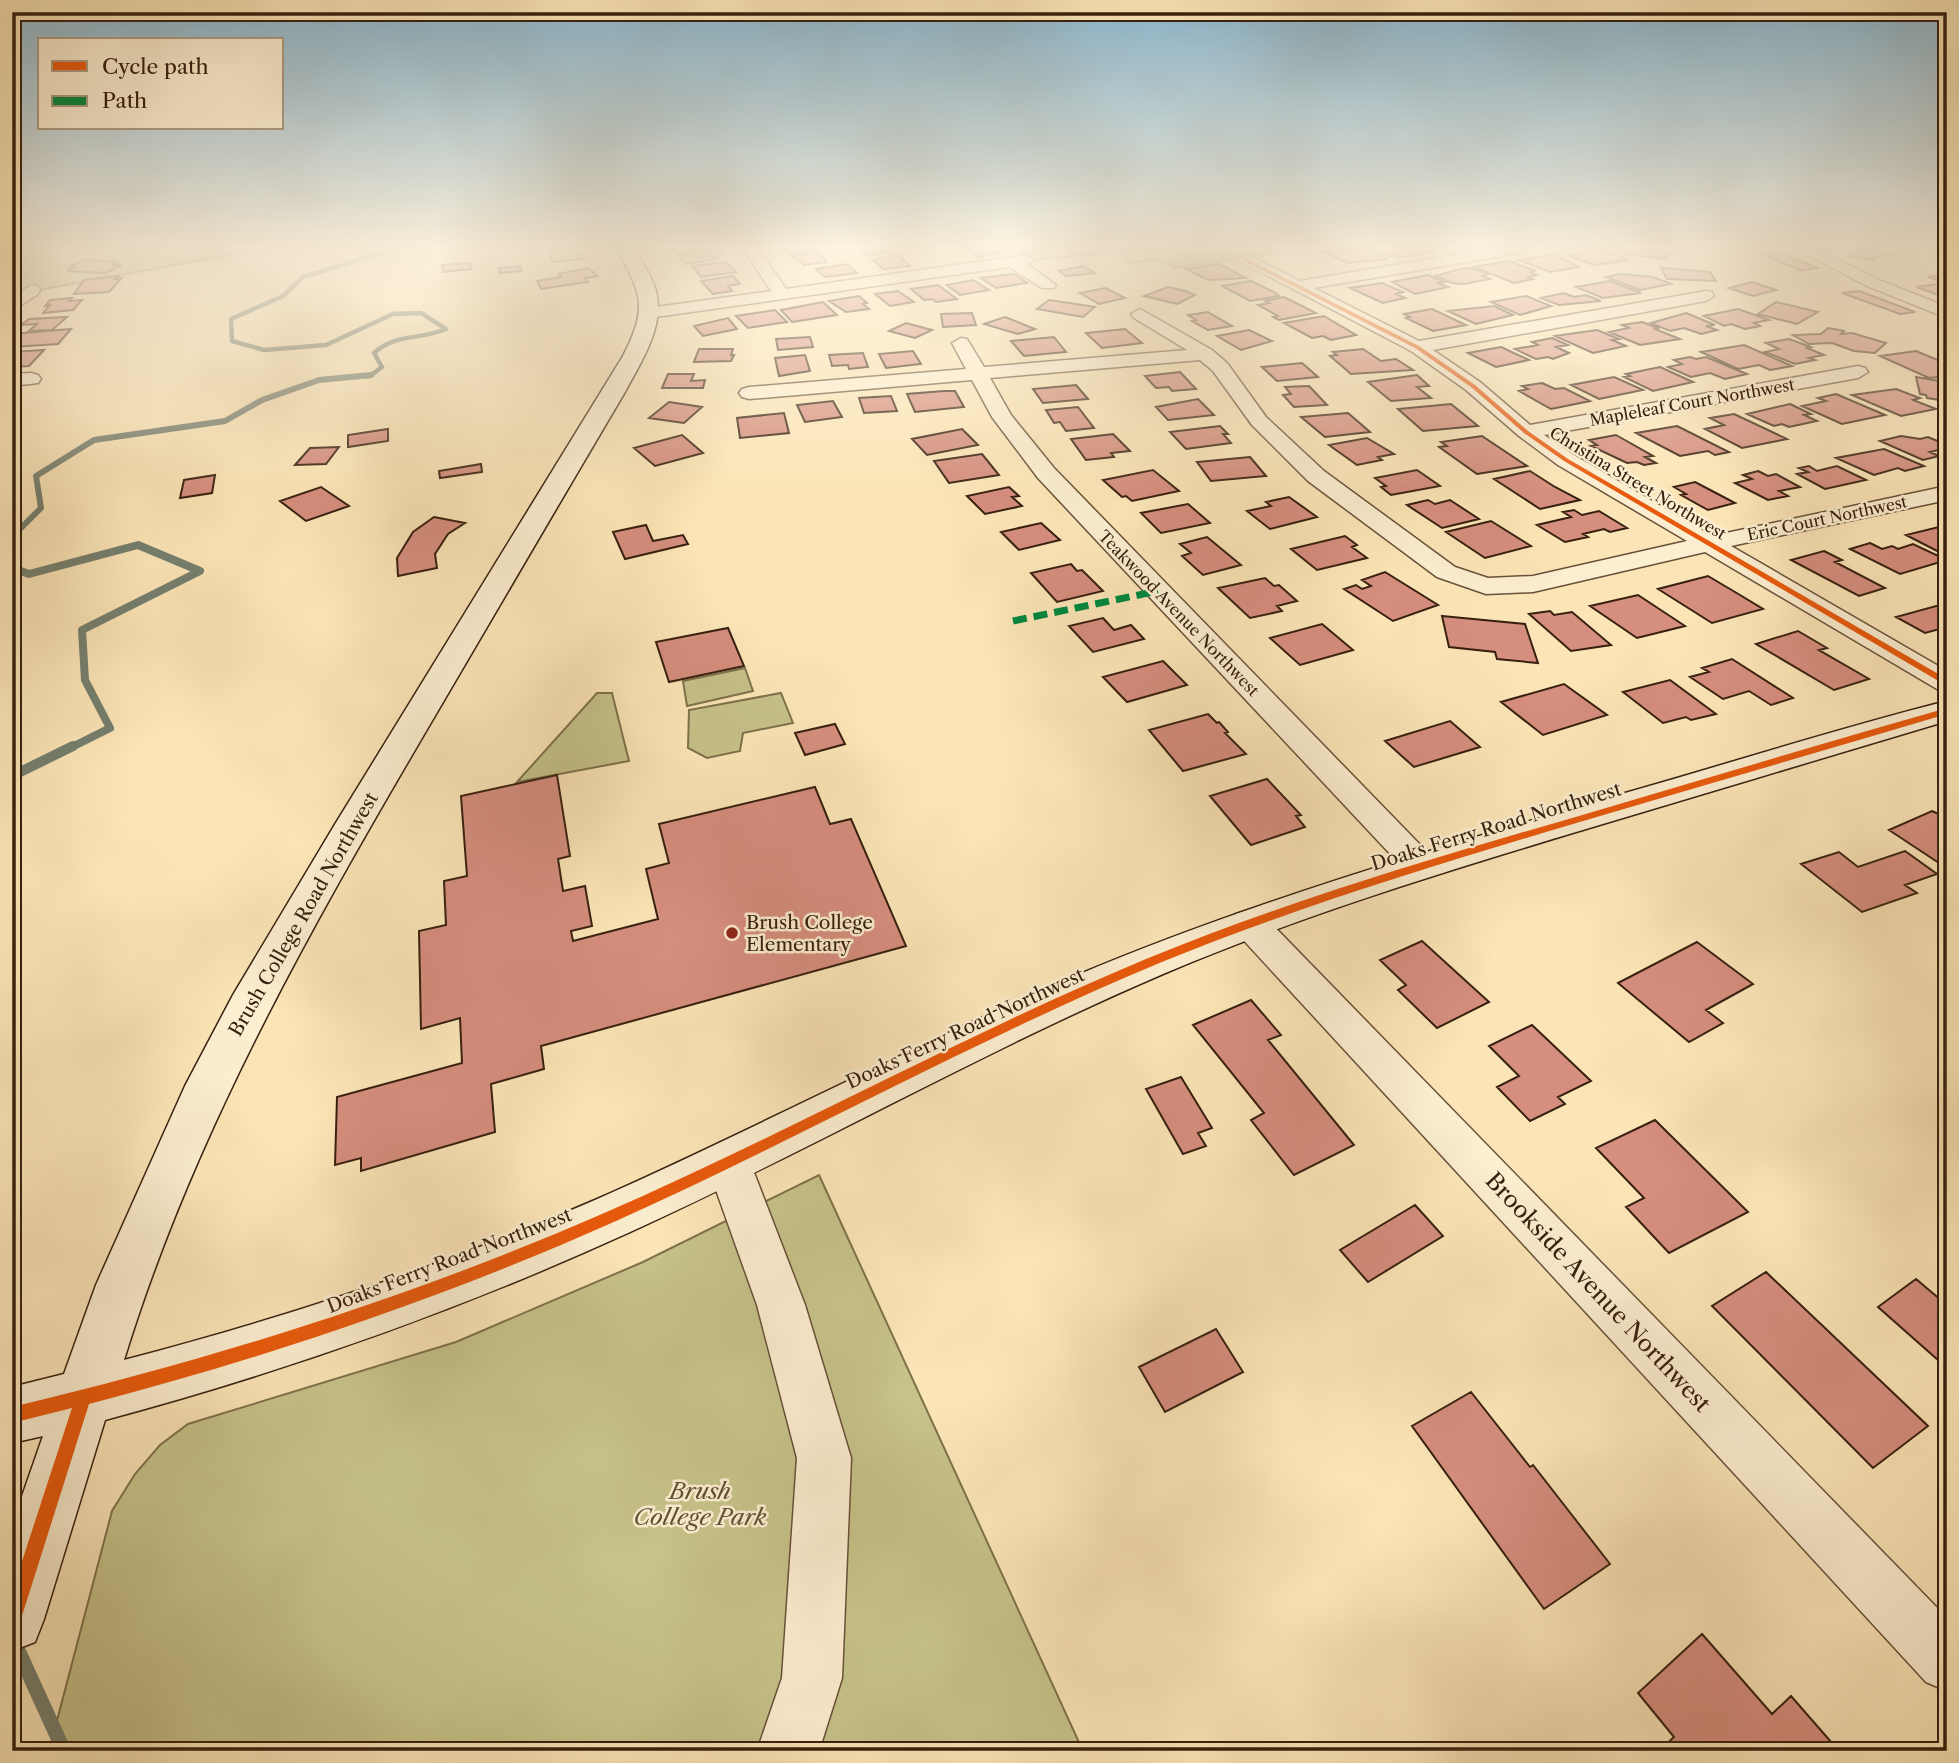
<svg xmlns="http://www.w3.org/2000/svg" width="1959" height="1763" font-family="'Libre Caslon Text',serif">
<rect width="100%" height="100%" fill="#fbe5b7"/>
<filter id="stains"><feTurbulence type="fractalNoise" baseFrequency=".00286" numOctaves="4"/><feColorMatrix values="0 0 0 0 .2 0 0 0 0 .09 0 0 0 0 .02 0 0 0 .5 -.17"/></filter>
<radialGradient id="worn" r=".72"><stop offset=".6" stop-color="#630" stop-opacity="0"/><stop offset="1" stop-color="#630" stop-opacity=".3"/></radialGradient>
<!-- green -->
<path fill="#c6c289" stroke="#7e714c" stroke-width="2" d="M12,247H272L12,295Z
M1015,247H1316L1174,268L1159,259L1131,263L1120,252L1032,260Z
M745,668L753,691L687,706L683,681Z
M597,693H612L629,761L517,782Z
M781,693L793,723L743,733L740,751L707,758L688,748L689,710Z
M819,1175L1083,1751H49L112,1511L135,1474L160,1445L188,1424L456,1342L643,1262Z"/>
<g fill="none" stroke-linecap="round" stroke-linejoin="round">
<!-- stream-far4 -->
<path stroke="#757f6f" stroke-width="4.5" d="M358,377L370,376L382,367L374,353C395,333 421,340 446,329L421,313L393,314L326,345L264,350L232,341L231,319L283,296L303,277L401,247"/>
<!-- stream-far3 -->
<path stroke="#757f6f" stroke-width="6" d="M12,537L41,508L36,476L94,440L225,421L262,400L319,380L371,375"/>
<!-- stream-far2 -->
<path stroke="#757f6f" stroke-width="8" d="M12,568L29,574L138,545L200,571L82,630L85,680L110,728L70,748"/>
<!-- stream-far1 -->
<path stroke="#757f6f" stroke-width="10" d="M12,776L73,746"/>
<!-- stream -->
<path stroke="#757f6f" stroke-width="15" d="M12,1637L64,1751"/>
</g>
<!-- building -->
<path fill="#d68e7e" stroke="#37200f" stroke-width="2" d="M579,247L584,259L553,262L547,248Z
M783,247H811L817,251L791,255Z
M857,247H889L895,252L866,255Z
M960,247H988L999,253L978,257Z
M1359,247L1388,259L1348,263L1323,252Z
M1368,247H1419L1432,252L1403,257L1389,256Z
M1621,247H1656L1650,251L1670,255L1665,259L1614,252Z
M1839,247H1864L1895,252L1892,256L1879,254L1875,260L1849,256L1860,251Z
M1595,248L1630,260L1594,265L1568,256Z
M718,250L722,254L714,256L718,259L686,264L678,255Z
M820,252L826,262L804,265L791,256Z
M1778,252L1817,268L1802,271L1760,253Z
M1554,254L1579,267L1550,272L1519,260Z
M893,255L900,256L910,266L883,269L873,260Z
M84,260L118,262L112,265H122L105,273L67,271L76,267H69Z
M1509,261L1536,271L1529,272L1537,275L1528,277L1533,279L1514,283L1474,267Z
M726,262L736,272L701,277L692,266Z
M470,263L471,269L443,272L442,265Z
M847,264L857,273L825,277L816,269Z
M1219,264L1246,278L1208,280L1186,269Z
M520,266L522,271L500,273L499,268Z
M1083,266L1095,273L1066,276L1059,271Z
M588,268L598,276L585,278L588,282L541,289L537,281L561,277L559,274Z
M1464,268L1474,269L1488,274L1482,276L1490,279L1464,284L1452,283L1435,276Z
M1661,268L1710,272L1716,281L1667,279Z
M1014,274L1027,283L996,288L981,278Z
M1621,274L1653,277L1671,284L1640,290L1606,277Z
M1428,275L1444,282L1438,283L1448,287L1415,294L1392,282Z
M1941,275L1947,278V294L1939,295L1916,287L1946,283L1928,277Z
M118,276L115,279L122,278L109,292L74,294L84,280Z
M733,276L740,284L728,286L732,291L713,294L701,281Z
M973,280L989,290L960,295L947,285Z
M1251,281L1274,292L1279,296L1250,301L1222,286Z
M1610,281L1641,293L1603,298L1576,287Z
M1752,282L1776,290L1753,296L1729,288Z
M1382,283L1403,292L1396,294L1405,298L1383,303L1350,288Z
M938,285L957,299L936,302L932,299L924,300L911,289Z
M1168,287L1185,291L1195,295L1177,304L1144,296Z
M1105,288L1125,298L1099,304L1080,293Z
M898,291L914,302L890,306L875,294Z
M1859,291L1915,312L1900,314L1842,293Z
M1564,293L1574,297L1586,295L1601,301L1559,305L1541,298Z
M859,296L867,303L863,304L869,309L846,312L829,301Z
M1526,296L1551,306L1520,315L1491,302Z
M1284,297L1316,313L1279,320L1273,317L1278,316L1258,305L1269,303L1265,301Z
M72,298L69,301L82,300L73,310L43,313L50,305L45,306L50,300Z
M1049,300L1056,301L1095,307L1083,317L1037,309Z
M823,302L837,315L792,322L781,310Z
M1776,302L1818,312L1797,324L1758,314Z
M1494,306L1513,315L1476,324L1448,311Z
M1432,309L1466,325L1433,331L1406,318L1410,317L1404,314Z
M1738,309L1769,320L1754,323L1760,326L1745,329L1731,324L1724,326L1704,316Z
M775,310L787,322L748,328L736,316Z
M1208,312L1213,315L1232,326L1208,330L1192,321L1196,320L1188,315Z
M972,313L976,325L943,327L941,314Z
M1686,313L1715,325L1706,326L1717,330L1701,334L1684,328L1670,331L1651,323Z
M1324,316L1356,335L1331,340L1323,336L1312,338L1284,323Z
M67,317L52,330L29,331L37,324L21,325L29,319Z
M1005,317L1035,329L1018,334L984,324Z
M728,318L737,329L703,336L694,326Z
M1642,322L1658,328L1655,329L1680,339L1640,345L1609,332L1629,328L1622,325Z
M906,323L932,330L915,338L889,331Z
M1828,328L1844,331L1841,334L1852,333L1886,343L1875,353L1854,351L1832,343L1809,344L1793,335L1821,334Z
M71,329L58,344L12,347L16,343L12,344V334Z
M1125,329L1142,343L1102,348L1086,333Z
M1249,330L1272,341L1241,350L1217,336Z
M1597,330L1619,339L1612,340L1626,346L1593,353L1555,336Z
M810,337L813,347L778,350L776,339Z
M1054,337L1066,352L1024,356L1011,341Z
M1552,338L1568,345L1556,347L1569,353L1553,359L1548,357L1536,359L1515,349L1538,345L1532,342Z
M1789,339L1811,347L1807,348L1824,355L1809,358L1815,360L1795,364L1765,352L1779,349L1766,343Z
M1744,345L1792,366L1770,370L1759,365L1738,369L1701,352Z
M1501,347L1529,360L1496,367L1468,353Z
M699,349H733L731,355H734L731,361L694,362Z
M1363,349L1381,361L1396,359L1413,370L1351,374L1330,356L1337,355L1333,352Z
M44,350L29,366L12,367V352Z
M913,351L921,364L886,368L879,354Z
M1916,351L1947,364V376L1929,378L1880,356Z
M863,353L868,367L849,369L848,365L832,366L829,355Z
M805,355L810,371L779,376L775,358Z
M1690,357L1696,359L1706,357L1747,374L1725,379L1710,373L1691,377L1668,367L1682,364L1674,360Z
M1302,363L1318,377L1277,381L1262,367Z
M1660,367L1693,382L1653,391L1624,377L1630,376L1626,374Z
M1180,372L1196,389L1172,391L1169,387L1156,388L1145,376Z
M668,374H694L691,381L705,380L703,388H662Z
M1417,375L1429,386L1417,387L1431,398L1391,401L1368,382Z
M1614,377L1643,390L1599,399L1571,385Z
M1916,377L1946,382L1947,401L1927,398L1926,395L1920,394Z
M1542,383L1555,389L1564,388L1590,401L1551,409L1519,391L1528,389L1522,386Z
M1076,385L1088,399L1043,403L1033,389Z
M1309,386L1327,405L1294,407L1283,395L1291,394L1285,387Z
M1896,389L1920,398L1913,400L1936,409L1901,416L1852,395Z
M944,391H955L964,407L915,412L907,394Z
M1836,394L1885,415L1842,424L1802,406L1826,401L1818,398Z
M891,396L897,411L864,413L859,398Z
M1198,399L1214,415L1168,420L1156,407Z
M833,401L842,417L805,422L797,405Z
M669,402L702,407L684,423L649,418Z
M1451,404L1478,426L1423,431L1398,409Z
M1790,404L1811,414L1804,415L1817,421L1789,427L1782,424L1774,426L1747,414Z
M1078,407L1094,428L1066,431L1060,422L1054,423L1046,410Z
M784,413L789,433L740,438L737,418Z
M1348,413L1370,432L1325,437L1301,417Z
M1734,414L1787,439L1742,448L1705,429L1724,425L1710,418Z
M1220,426L1228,434H1223L1231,443L1186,449L1170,432Z
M1677,426L1729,452L1715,455L1708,451L1680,456L1636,433Z
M388,429V441L348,447V435Z
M962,429L978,445L927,455L912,439Z
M1113,434L1130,451L1111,453L1114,457L1086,460L1071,439Z
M682,435L703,453L655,466L634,448Z
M1616,435L1653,456L1645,457L1656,463L1644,465L1637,462L1627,463L1591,446L1597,445L1589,440Z
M1482,436L1527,466L1477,474L1439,447L1447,446L1441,442Z
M1901,436L1920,439L1928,437L1947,445V448L1930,452L1939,456L1923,460L1880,441Z
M1367,438L1394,454L1378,457L1382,460L1357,465L1329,445Z
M339,447L326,464L295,465L310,448Z
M1884,449L1924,466L1905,471L1898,468L1874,475L1836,458Z
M982,454L999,475L949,483L934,461Z
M1250,457L1266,476L1211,481L1197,462Z
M481,464L482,472L440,478L439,471Z
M1809,466L1817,471L1837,466L1866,480L1825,489L1797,474L1808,472L1799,468Z
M1153,470L1179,491L1132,501L1126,496L1122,497L1103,480Z
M1417,470L1440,486L1391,495L1381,487L1386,486L1375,478Z
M1530,471L1555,487L1580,500L1540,509L1494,479Z
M1758,471L1768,476L1776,474L1800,487L1779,491L1788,496L1768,500L1735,483L1752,479L1743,475Z
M215,475L212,493L180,498L184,480Z
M1695,482L1735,503L1708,510L1681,495L1686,494L1674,487Z
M321,487L349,506L306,521L280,501Z
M1009,487L1019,496L1012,497L1022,506L985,514L967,496Z
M1289,497L1317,517L1270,529L1247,511L1271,506L1266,502Z
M1428,500L1435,504L1450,500L1479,519L1442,528L1407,505Z
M1188,504L1210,523L1161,533L1141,513Z
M1574,510L1582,515L1599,511L1627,528L1610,532L1604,529L1583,534L1588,537L1565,542L1537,525L1571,517L1563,512Z
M434,517L465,523L448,534L435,554L437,568L398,576L397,558L413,532Z
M1491,521L1531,546L1485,558L1446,532Z
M1041,523L1060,540L1019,550L1001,532Z
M646,525L653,541L683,535L688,544L625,559L613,532Z
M1947,525V550L1939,552L1906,535Z
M1345,536L1357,545L1352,547L1367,558L1317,570L1291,549Z
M1207,537L1241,565L1203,575L1182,556L1191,553L1180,544Z
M1870,543L1882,549L1892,546L1898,549L1913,544L1947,560L1900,574L1850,549Z
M1824,551L1842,560L1835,562L1885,588L1859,596L1791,560Z
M1071,564L1077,571L1082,570L1103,591L1057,602L1031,573Z
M1385,572L1438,605L1393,621L1344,589L1356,585L1362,589L1371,586L1362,580Z
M1708,576L1735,592L1763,609L1712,623L1658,589Z
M1265,578L1274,586L1279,585L1297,601L1277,606L1282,611L1250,618L1218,588Z
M1638,595L1685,626L1637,638L1590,606Z
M1947,603V630L1943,628L1925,633L1896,617Z
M1550,611L1554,615L1572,612L1611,645L1571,651L1529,614Z
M1442,616L1525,624L1538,663L1497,659L1495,652L1449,647Z
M1103,618L1114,630L1131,625L1144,639L1093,652L1069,626Z
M1322,624L1353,650L1300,665L1270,638Z
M728,628L744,666L669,682L656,642Z
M1798,631L1827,648L1819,650L1869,679L1834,690L1756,644Z
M1732,659L1793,698L1771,705L1749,691L1723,699L1690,677L1709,672L1702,668Z
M1163,661L1187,685L1127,702L1103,677Z
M1670,680L1716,714L1691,720L1686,717L1663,723L1623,692Z
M1564,684L1607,715L1543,735L1501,702Z
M1208,714L1217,723L1219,722L1228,732L1225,733L1246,754L1183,771L1149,730Z
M1450,721L1480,747L1414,767L1385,741Z
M835,724L845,744L805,755L795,733Z
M557,775L570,856L558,859L563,891L585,886L592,926L571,931L573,941L658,919L646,869L669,863L659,824L815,787L830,824L851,819L906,946L541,1046L544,1069L491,1084L495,1132L361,1171V1158L335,1165L337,1097L462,1063L460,1018L421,1029L419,931L446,925L444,881L467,876L461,796Z
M1267,779L1301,815L1296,816L1305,827L1251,845L1210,796Z
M1932,811L1947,818L1945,867L1889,830Z
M1905,851L1937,874L1905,885L1917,893L1862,912L1801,864L1839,852L1858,867Z
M1422,941L1489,1002L1437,1028L1398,990L1406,985L1380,960Z
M1697,942L1753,984L1706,1010L1723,1023L1689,1042L1618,983Z
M1251,1000L1281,1035L1268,1040L1354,1145L1294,1175L1251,1120L1264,1113L1193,1025Z
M1532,1025L1591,1081L1558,1097L1565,1104L1530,1121L1497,1087L1519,1076L1489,1046Z
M1181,1077L1212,1128L1198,1133L1206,1146L1183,1154L1146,1089Z
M1655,1120L1748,1212L1669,1253L1626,1207L1644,1198L1596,1148Z
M1415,1205L1443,1236L1368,1282L1340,1250Z
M1766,1272L1928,1426L1873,1468L1712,1306Z
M1916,1279L1942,1301L1947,1297V1368L1878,1307Z
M1216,1329L1243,1372L1165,1412L1139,1367Z
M1471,1392L1530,1467L1533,1465L1610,1564L1544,1609L1412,1426Z
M1702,1634L1772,1714L1791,1696L1839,1751H1659L1674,1737L1638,1693Z"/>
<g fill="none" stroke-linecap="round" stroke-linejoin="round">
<!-- street casing -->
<g stroke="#685139" stroke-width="3">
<path id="street" d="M742,247H757L786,289L1026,255L1034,260L1027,264L1056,285L1054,288H1042L1009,267L649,318L640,313L649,308L771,291Z
M1500,247H1534L1526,252L1314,288L1419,341L1706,291L1712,292L1714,296L1706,301L1433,350L1480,382L1530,425L1858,366L1865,368L1868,372L1858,378L1544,435L1574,455L1712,536L1947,486V500L1731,546L1947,671V692L1937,689L1705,552L1533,592L1486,594L1437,577L1308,481L1252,425L1213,371L1200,360L990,378L1011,415L1054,468L1432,857L1437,865L1432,873L1420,877L1408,873L1038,478L992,417L972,380L749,399L742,397L739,393L742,389L749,387L966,369L952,343L961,338L967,339L984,367L1187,350L1134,318L1131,314L1140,309L1212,350L1227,363L1266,417L1324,471L1455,567L1488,578L1533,576L1687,541L1558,465L1519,436L1466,390L1411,351L1238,260L1240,257H1252L1300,281Z
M1792,247H1812L1879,280L1947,307V318L1867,286Z
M32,285L38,286L40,290L38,294L12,311V297Z
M31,373L38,375L41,379L38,383L12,386V374Z
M1249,910L1262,914L1947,1618V1691L1926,1682L1236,932L1231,923L1236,914Z
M728,1143L743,1148L750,1162L805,1305L851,1458L842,1678L819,1751H757L782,1678L797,1458L757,1305L706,1162L713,1148Z"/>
</g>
<!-- secondary casing -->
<g stroke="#37200f" stroke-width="3">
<path id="secondary" d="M616,247H632C640,259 649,271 654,285C668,322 642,360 625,392C557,507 490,622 422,738C306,936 192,1138 124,1360C285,1318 443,1266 595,1200C756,1129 911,1046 1073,977C1250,902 1434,849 1618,795C1728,764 1836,729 1947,701V721C1823,758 1700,795 1576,832C1437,874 1297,917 1163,974C981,1052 808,1151 628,1233C459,1310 284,1372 105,1420L44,1619L35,1642L12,1651V1525L43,1436L12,1443V1387L64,1374L96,1285L185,1086L233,995L334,826L623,356C649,305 641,294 616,247Z"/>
</g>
<!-- street -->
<use href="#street" fill="#fceed0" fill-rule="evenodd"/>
<!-- secondary -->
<use href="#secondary" fill="#fceed0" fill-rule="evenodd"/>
<!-- quiet -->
<path stroke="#00873e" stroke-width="7" stroke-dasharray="14 7" stroke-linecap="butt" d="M1013,621L1158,591"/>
<!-- cycleway casing -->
<g stroke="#fceed0" stroke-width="5">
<path id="cycleway" d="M1244,259H1248L1419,346L1475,385L1528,431L1568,459L1947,679V686L1564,461L1524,433L1471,387L1415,348L1244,261Z
M1947,708V714C1822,751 1698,787 1573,824C1433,866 1293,908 1157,964C973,1041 798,1139 616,1221C446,1297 269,1357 89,1404L21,1619L18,1625L12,1628V1592L72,1408L12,1423V1407C215,1359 411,1297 602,1214C786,1134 961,1036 1146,959C1287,901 1433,858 1579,816C1701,780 1824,743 1947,708Z"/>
</g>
<!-- cycleway -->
<use href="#cycleway" fill="#e8590c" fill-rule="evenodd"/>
</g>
<!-- sky -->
<linearGradient id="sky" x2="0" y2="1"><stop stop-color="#8bb8d1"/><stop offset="0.5" stop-color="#fdf3df"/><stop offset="1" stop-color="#fdf3df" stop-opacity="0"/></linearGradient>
<rect width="1959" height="494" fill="url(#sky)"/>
<!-- markers -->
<circle fill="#8f2418" stroke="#fceed0" stroke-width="2.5" cx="732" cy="933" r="7"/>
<g text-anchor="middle" stroke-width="5" stroke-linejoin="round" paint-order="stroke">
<!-- far-street labels -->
<g font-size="16" fill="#37200f" stroke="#fceed0">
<text transform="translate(1692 402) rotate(-10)" y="6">Mapleleaf Court Northwest</text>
<text transform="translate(1638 483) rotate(31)" y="6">Christina Street Northwest</text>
<text transform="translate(1827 518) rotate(-12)" y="6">Eric Court Northwest</text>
<text transform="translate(1179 613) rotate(46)" y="6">Teakwood Avenue Northwest</text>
</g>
<!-- street labels -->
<g font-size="19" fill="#37200f" stroke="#fceed0">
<text transform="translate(1496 826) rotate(-17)" y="7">Doaks Ferry Road Northwest</text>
<text transform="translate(303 914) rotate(-60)" y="7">Brush College Road Northwest</text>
<text transform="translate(965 1028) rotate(-25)" y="7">Doaks Ferry Road Northwest</text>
<text transform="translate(449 1260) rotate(-21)" y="7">Doaks Ferry Road Northwest</text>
</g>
<!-- poi labels -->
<g font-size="19" fill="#37200f" stroke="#fceed0" text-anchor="start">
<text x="746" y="929">Brush College<tspan x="746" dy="22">Elementary</tspan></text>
</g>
<!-- near-street labels -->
<g font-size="23" fill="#37200f" stroke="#fceed0">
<text transform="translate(1598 1292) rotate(47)" y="8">Brookside Avenue Northwest</text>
</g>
<!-- near-park labels -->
<g font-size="23" font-style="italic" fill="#625134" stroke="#fceed0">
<text x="700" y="1499">Brush<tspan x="700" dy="26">College Park</tspan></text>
</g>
</g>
<!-- margin -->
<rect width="1959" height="1763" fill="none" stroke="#fbe5b7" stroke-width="42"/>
<rect x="14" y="14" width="1931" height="1735" fill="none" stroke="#37200f" stroke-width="3.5"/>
<rect x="21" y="21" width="1917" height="1721" fill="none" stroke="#37200f" stroke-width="2"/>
<!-- legend -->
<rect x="38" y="38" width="245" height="91" fill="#fceed0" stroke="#ad9c83" stroke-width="2"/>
<rect x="52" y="61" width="35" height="10" fill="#e8590c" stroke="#ad9c83" stroke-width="2"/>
<text x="102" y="74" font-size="21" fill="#37200f">Cycle path</text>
<rect x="52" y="96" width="35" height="10" fill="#00873e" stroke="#ad9c83" stroke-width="2"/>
<text x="102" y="108" font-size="21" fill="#37200f">Path</text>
<rect width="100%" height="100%" filter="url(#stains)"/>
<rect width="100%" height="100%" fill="url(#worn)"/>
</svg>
